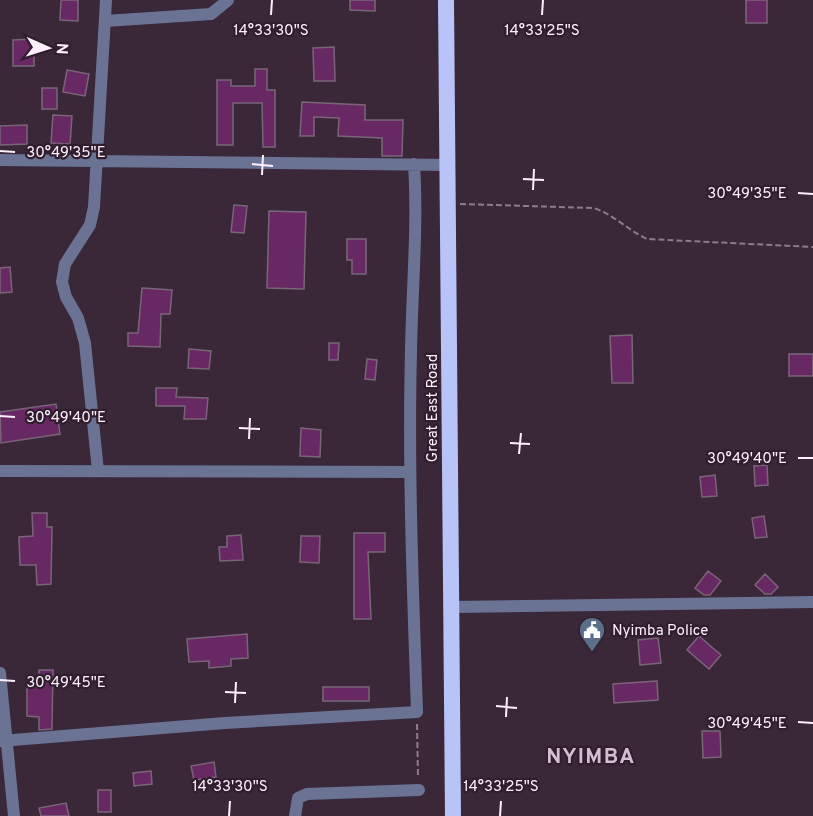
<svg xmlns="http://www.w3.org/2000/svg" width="813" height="816" font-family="Overpass,sans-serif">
<rect width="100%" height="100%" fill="#3a2839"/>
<!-- building -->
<path fill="#672863" stroke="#7a6578" stroke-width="1.5" d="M61,0H78V21L60,20Z
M350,0H375V11L350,10Z
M746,0H767V23H746Z
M34,39V66H13V40Z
M334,47L335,81H314L313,48Z
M255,69H267V90H275V147H263L262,103H233V145H217V80H231V86H255Z
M67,70L89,74L85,96L63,92Z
M42,88H57V109H42Z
M302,102L365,105V120H403L402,156H382V138L338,136L339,118L314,117V136H300Z
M53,115L72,116L70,144L51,143Z
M27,125V144L0,145V126Z
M234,205L247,206L244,233L231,232Z
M269,211L306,212L304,289L267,288Z
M347,239H366V274H352V260H347Z
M10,267L12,292L0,293V268Z
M142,288L172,290L170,314H161L160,347L128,346V333H138Z
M632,335L633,383H612L610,336Z
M329,343H339L338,360H329Z
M189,349L211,351L209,369L188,368Z
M789,354H813V376H789Z
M367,359L377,360L375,380L365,379Z
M156,388H177L176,397L208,398L206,419H184L185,406H156Z
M56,404L60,434L1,443L0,412Z
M301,428L321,430L320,457L300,456Z
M767,465L768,485L755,486L754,466Z
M715,475L717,496L702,497L700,477Z
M32,513H47V527H52L51,584L37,585L36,565H20L19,537L33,536Z
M764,516L767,537L755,538L752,518Z
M354,533H385V552H368L371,619H354Z
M241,535L243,560L220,561L219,547H227V536Z
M301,536H320L319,563L300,562Z
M708,571L721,581L710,595H704L695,588Z
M765,574L778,587L771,594H765L755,585Z
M247,634L248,658L231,659V666L209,668V661L189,662L187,639Z
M699,636L721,655L709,669L687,650Z
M658,638L661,663L640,665L638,640Z
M39,670H53L52,729L39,730V717L27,716V686L39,687Z
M657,681L658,700L614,703L613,684Z
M323,687H369V701H323Z
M702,731H720L721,757L703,758Z
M214,762L216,777L194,780L191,766Z
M151,771L152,784L134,786L133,773Z
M98,790H111V812H98Z
M66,803L69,816H41L39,808Z"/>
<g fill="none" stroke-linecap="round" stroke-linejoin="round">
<!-- path -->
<path stroke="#8c7c8b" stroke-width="2" stroke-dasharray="6 3" stroke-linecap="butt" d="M460,204L594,208C614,215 628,230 647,239L813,247
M417,724L418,778"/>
<!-- minor -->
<path stroke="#6b7395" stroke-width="12" d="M105,21L211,14L228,0
M0,160L449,165
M0,471L410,472
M98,471L85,343L78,318L66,297L62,282L65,264L90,225L94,207L106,0
M452,607L813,602
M0,673L14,816
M0,741L225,723L417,712C413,592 408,472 411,351C412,288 418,227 414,164
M295,816L298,798L307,794L419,790"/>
<!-- trunk -->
<path stroke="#b8c4f8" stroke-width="16" d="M446,0L453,816"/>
</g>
<!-- ticks -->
<path fill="none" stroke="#fdf0fb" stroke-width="2" d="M271,15L272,0M542,15L543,0M0,151L15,152M252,164L273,166M262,175L263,155M523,179L544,180M533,190L534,169M798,193L813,194M0,416L15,417M239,428L260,429M249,439L250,418M510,443L530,444M519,454L521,433M798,458H813M0,680L15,681M225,692L246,693M235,703L236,682M496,706L517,708M506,717L507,697M798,722L813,723M229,816L230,801M500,816L501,801"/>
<!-- icons -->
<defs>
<g id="civic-pin" transform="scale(1.35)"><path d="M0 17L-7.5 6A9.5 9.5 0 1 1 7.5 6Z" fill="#5c6f8a" stroke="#301e2e"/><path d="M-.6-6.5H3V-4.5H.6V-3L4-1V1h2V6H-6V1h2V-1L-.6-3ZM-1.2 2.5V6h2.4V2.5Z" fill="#fff"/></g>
</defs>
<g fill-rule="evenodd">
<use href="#civic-pin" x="592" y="630"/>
</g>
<g text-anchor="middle" stroke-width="4.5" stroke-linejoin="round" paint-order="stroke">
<!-- street labels -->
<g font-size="15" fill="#fdf0fb" stroke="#301e2e">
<text transform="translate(432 408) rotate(-90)" y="5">Great East Road</text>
</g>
<!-- poi labels -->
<g font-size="15" fill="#fdf0fb" stroke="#301e2e" text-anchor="start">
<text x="612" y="635">Nyimba Police</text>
</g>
<!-- district labels -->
<g font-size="21" font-weight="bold" letter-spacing="1.5" fill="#d4bdd1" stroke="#301e2e">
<text x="591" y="763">NYIMBA</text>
</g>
</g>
<g font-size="15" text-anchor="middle" fill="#fdf0fb" stroke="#301e2e" stroke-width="4.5" stroke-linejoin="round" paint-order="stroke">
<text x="271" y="35">14°33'30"S</text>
<text x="542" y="35">14°33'25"S</text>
<text x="66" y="157">30°49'35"E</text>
<text x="747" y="198">30°49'35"E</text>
<text x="66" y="422">30°49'40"E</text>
<text x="747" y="463">30°49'40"E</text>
<text x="66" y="687">30°49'45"E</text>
<text x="747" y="728">30°49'45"E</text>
<text x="230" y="791">14°33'30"S</text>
<text x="501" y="791">14°33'25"S</text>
</g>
<!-- north arrow -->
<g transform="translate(48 48) rotate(93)" stroke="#301e2e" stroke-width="4.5" paint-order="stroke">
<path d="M0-4.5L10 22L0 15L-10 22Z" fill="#fdf0fb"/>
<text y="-9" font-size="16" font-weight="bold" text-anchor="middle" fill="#fdf0fb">N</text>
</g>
</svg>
